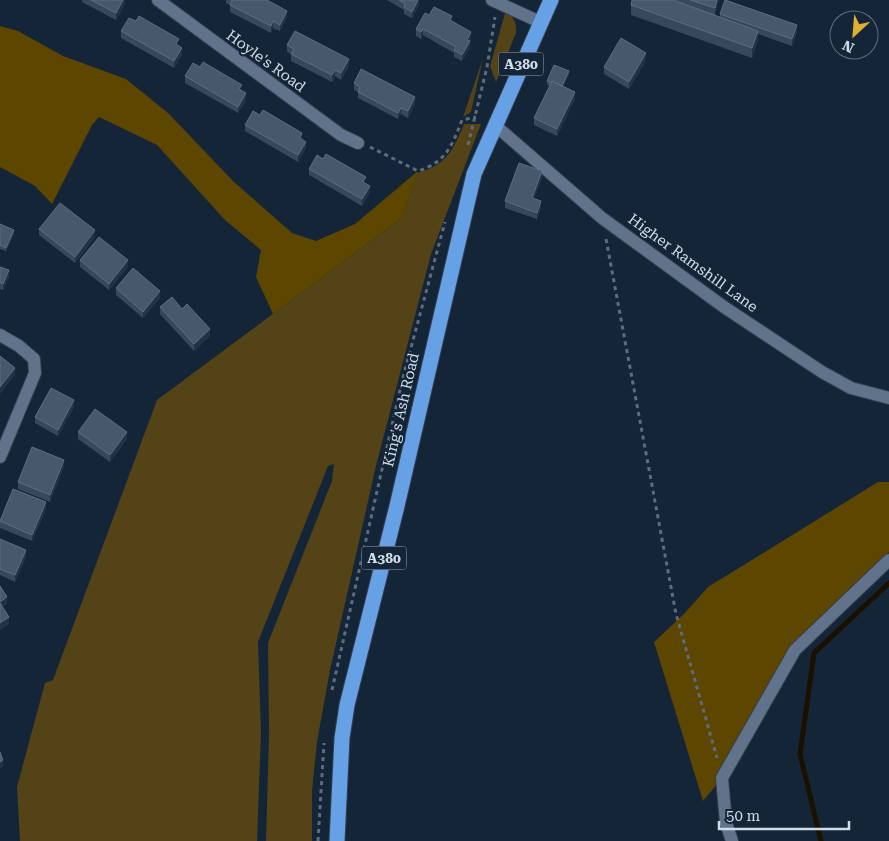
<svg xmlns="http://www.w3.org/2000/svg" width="889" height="841" font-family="'Roboto Serif',serif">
<rect width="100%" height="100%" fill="#142538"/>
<!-- green -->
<path fill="#544316" d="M506,10C513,17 517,22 516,33L496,82L490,66Z
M483,58L471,112L463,117Z
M464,124H481L431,254L376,466L330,670L317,742L312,791V841H266L269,735L268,643L332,481L334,464L328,466L258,642L261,733L257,841H20L17,787L45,683L53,680L157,400L402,218L417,173C447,165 453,150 464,124Z"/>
<!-- forest -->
<path fill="#5d4600" d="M0,26L18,31L63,56L126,79L168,113L234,182L292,233L316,241L355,224L418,171L402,218L273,314L256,277L261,250L225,220L157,145L99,117L92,125L52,204L35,186L0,167Z
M878,482H889V552L837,609L795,650L722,778L703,801L654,642L684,614L708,587Z"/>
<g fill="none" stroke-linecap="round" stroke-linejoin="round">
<!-- stream -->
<path stroke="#1a1000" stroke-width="5" d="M821,841L800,754L814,653L889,583"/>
<!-- minor casing -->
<g stroke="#333f4f" stroke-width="14">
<path id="minor" d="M158,0L341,135L358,143
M492,0L540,22
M496,126L602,218L724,307L822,372L851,388L889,398
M0,335L19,346L34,359L35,373L0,457
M732,841L726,823L722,778L795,650L889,560"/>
</g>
<!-- highway casing -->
<g stroke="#333f4f" stroke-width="17">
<path id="highway" d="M337,841L342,738L347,705L397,506L474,174L551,0"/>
</g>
<!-- path -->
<path stroke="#5e6d7e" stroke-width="3" stroke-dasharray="4 4" stroke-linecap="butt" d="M468,145L487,67L495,17
M370,147L418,171C446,162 452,146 462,120L476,117
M606,239L676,614L717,758
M332,690L402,381L445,222
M318,841L324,743"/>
<!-- minor -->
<use href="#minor" stroke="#60738b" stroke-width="12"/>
<!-- highway -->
<use href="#highway" stroke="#67a1e5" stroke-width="15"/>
</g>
<!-- wall -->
<path fill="#37485d" d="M82,0H125V3L116,20L82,2Z
M226,0H267L287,17L280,31L273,28L271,33L230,12V5L226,3Z
M387,0H419V5L412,18L404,14V10Z
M632,0H719L715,15L720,17V14L797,32L792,46L758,34V40L752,58L631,15V5Z
M429,15L452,21L471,39L470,42V48L462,61L454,57V53L440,45L423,35L421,39L416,36V29Z
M121,31L179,46L182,55L174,68L121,38Z
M287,45L349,66L341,80L335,76L332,82L291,61V54L287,52Z
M646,60L629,89L604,74V67Z
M200,67L242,91L246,100L238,113L185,83V76Z
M569,74L563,87L575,99L557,136L534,125V118L550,86L547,85V81Z
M354,83L415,104L408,118L401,114L398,119L358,98V92L354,90Z
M245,125L302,140L306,148L298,162L245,131Z
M309,169L370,192L362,206L309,175Z
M542,178L534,199L541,208L537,219L505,208V201Z
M0,224L14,234L6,251L0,249Z
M39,229L95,237L75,263L39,235Z
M80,260L128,267L109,290L80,267Z
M0,267L9,277L3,290L0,289Z
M116,288L160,298L143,318L116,295Z
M160,307L182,309L210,336L194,351L160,314Z
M74,407L58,436L35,423V417Z
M78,432L127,439L110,462L78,439Z
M64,466L50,502L18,489V482Z
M46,509L32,541L0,528V521Z
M0,539L26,557L15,582L0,575Z"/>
<!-- shaded-wall -->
<path fill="#223348" d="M123,0H125V3L116,20V13Z
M417,0H419V5L412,18V12Z
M717,0H719V2L715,15V8Z
M287,11V17L280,31V25Z
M273,21V28L271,33V26Z
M797,25V32L792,46V39Z
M423,29V35L421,39V32Z
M758,31V40L752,58V48Z
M471,32V39L470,42V48L462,61V55L467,40Z
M182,48V55L174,68V61Z
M646,53V60L629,89V82Z
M349,59V66L341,80V73Z
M335,70V76L332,82V75Z
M569,71V74L562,91V87Z
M575,92V99L557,136V129Z
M246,93V100L238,113V107Z
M415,97V104L408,118V111Z
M401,108V114L398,119V113Z
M306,142V148L298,162V155Z
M542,171V178L532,205V198Z
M370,186V192L362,206V199Z
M541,201V208L537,219V213Z
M14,230V234L6,251V248Z
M95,230V237L75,263V257Z
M128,260V267L109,290V284Z
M9,270V277L3,290V284Z
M160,291V298L143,318V312Z
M210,329V336L194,351V344Z
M15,368V375L0,394V387Z
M74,400V407L58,436V430Z
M127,432V439L110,462V455Z
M64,460V466L50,502V495Z
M46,502V509L32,541V535Z
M26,550V557L15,582V575Z
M7,597V604L0,608V602Z
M9,617V624L0,630V623Z
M3,760V767L0,768V762Z"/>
<!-- building -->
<path fill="#47586c" stroke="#5d6d7f" d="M91,0H123L116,13Z
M232,0H267L287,11L280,25L273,21L271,26L230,5Z
M399,0H418L412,12L404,7L405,4Z
M632,0H673L758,31L752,48L631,5Z
M690,0H717L715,8Z
M725,0L797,25L792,39L720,14Z
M434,7L452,16L450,20L471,32L467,40L470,41L462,55L454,50L456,47L440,38L423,29L421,32L416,29L425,13L429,15Z
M139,16L179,39L176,44L182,48L174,61L121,31L129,18L136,21Z
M295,31L349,59L341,73L335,70L332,75L291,54L294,49L287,45Z
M621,38L646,53L629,82L604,67Z
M203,62L242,85L239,89L246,93L238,107L185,76L193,63L200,67Z
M554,65L569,71L562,86L552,81L551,83L547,81Z
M361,69L415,97L408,111L401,108L398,113L358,92L360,87L354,83Z
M552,81L575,92L557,129L534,118Z
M263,110L302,133L300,138L306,142L298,155L245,125L253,111L260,115Z
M326,154L366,177L363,182L370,186L362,199L309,169L317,155L323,159Z
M519,163L542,171L532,198L541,201L537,213L505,201Z
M60,203L95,230L75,257L39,229Z
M0,224L14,230L6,248L0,245Z
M99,237L128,260L109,284L80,260Z
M0,267L9,270L3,284L0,282Z
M133,268L160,291L143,312L116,288Z
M172,297L182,309L187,304L210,329L194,344L160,307Z
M0,356L15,368L0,387Z
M51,388L74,400L58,430L35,417Z
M95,409L127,432L110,455L78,432Z
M32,447L64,460L50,495L18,482Z
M13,489L46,502L32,535L0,521Z
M0,539L26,550L15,575L0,569Z
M0,586L7,597L0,602Z
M0,603L9,617L0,623Z
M0,752L3,760L0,762Z"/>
<g text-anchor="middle" stroke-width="4.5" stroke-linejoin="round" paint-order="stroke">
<!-- shield labels -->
<g fill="#142538" stroke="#98a5b4" stroke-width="1">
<rect x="498.5" y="52.5" width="45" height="23" rx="4"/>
<rect x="361.5" y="546.5" width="45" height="23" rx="4"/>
</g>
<g font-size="14" font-weight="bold" fill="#d1dce9">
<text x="521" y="69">A380</text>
<text x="384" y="563">A380</text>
</g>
<!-- street labels -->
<g font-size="15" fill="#d1dce9" stroke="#142538">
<text transform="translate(266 61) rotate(36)" y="5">Hoyle's Road</text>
<text transform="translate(693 263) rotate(36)" y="5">Higher Ramshill Lane</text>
<text transform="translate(401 410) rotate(-77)" y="5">King's Ash Road</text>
</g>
</g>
<!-- north arrow -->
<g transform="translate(854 35) rotate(206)"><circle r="24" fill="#142538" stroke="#606e7f"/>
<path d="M0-4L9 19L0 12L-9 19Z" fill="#deb133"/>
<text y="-8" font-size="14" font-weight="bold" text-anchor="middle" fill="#d1dce9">N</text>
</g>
<!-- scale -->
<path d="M719 821v8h130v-8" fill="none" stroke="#d1dce9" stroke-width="2.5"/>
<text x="726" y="821" font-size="15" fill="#d1dce9" stroke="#142538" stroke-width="4" paint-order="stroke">50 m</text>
</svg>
